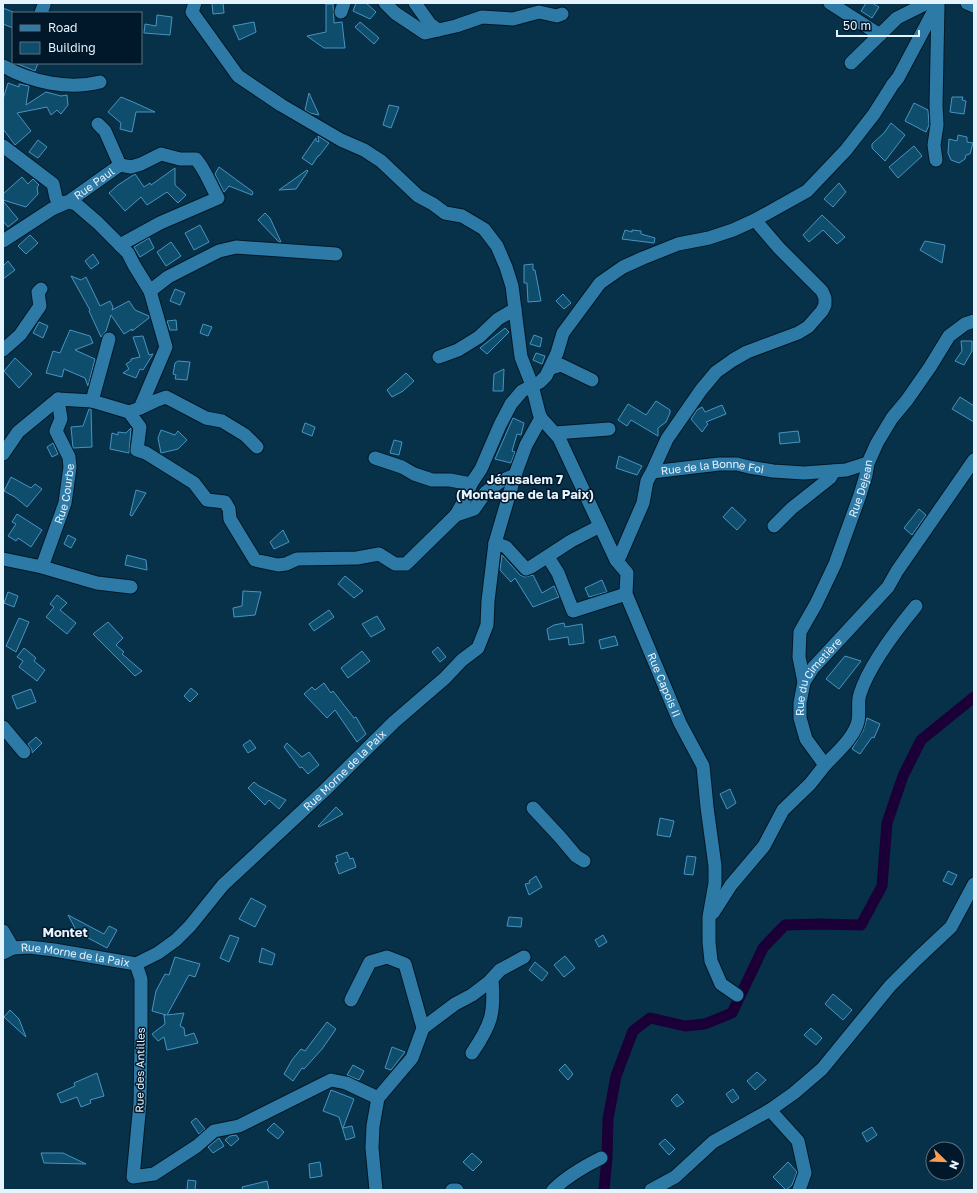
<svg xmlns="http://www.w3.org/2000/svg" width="977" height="1193" font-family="'Golos Text',sans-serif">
<rect width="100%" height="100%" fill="#073148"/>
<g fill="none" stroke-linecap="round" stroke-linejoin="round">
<!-- canal -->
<path stroke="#1b0038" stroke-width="11" d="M604,1190L607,1158L608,1119L616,1076L633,1031L650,1018L685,1026L705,1024L732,1013L763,948L785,925L819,924L861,925L882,886L887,823L903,776L921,740L974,697"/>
</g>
<!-- building -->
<path fill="#0f4d6d" stroke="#4993c0" d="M212,3H223L224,13L213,14Z
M356,3H366L376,12L370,19L353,11Z
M866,3H872L879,7L872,18L861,11Z
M326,4H333L334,23L342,22L345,48H324L307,36L326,32Z
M3,8L13,12V28L3,24Z
M157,15L172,17L170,35L144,33L145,24L156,26Z
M254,22L256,32L239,40L233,26Z
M360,22L379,38L374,44L355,27Z
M15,63H38L35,71Z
M8,83L19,87V84L29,86L26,105L46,92L61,96L67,95L68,105L61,114L57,110L51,115L47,107L17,113L31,131L15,145L3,129V99Z
M309,93L319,115L310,113L305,110Z
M121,97L133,102L155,112H136L132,132L120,129L121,123L108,112Z
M952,97H963L962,100L966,101L964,114L950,112Z
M914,103L928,110L929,125L926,132L905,121Z
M389,105L399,107L391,128L383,125Z
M891,123L905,135L885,161L872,148V144L884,133Z
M958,135L967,137V142L973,143L970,154L966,155L965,159L959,163L951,160L948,153L949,139L957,141Z
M318,136L329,143L319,156H318L312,165L302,158L316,138V141L319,142Z
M38,140L47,147L38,158L29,152Z
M914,146L922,156L898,178L889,167Z
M219,167L253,192L252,195L229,186L224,192L215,174Z
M175,168V185L186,195L178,203L167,192L147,205L141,197L125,211L109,193L118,185L135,174L144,187L150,183L151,185Z
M307,170L308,171L296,189L279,190Z
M22,177L28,184L33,179L39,185L37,187L38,194L26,207L3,200V194Z
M839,183L846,192L833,207L824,199Z
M3,201L18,219L8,227L3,221Z
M265,213L270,218L281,242H279L258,220Z
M822,215L845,237L837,244L823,230L809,242L803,235Z
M200,225L209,242L194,250L185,233Z
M625,230L632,232V230L641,231V234L655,238L654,243L622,239Z
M30,235L38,243L26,254L18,246Z
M149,238L154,248L140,257L134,247Z
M925,241L945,245L942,263L920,250Z
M171,242L181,256L166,266L157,252Z
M93,254L99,263L91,269L85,261Z
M8,261L15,270L3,279V266Z
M533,264V270H535L541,301L528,302L527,283H524V265Z
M71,276L81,280L86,277L100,306L110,301L113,307L112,310L129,301L135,310L149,316V318L132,331V329L124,334L111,315L106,331L101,337L89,311L90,310Z
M175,289L185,293L180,305L170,301Z
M563,294L571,303L564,309L556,301Z
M176,320L177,330H170L167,321Z
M39,322L48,326L43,338L33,333Z
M203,324L212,327L208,336L200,333Z
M505,328L509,332L487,354L480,348Z
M70,330L90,336L93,343L75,350L95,359L88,386L85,378L64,369L62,377L46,373L53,351L60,353Z
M534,335L542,338L540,347L530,344Z
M143,336L149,355L153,354L143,370L140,369L136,378L123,373L129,369L126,364L131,361V359L140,357L133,337Z
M961,341H972V351L964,365L955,361L962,351Z
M536,353L545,356L542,364L533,360Z
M15,358L32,374L19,388L4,371Z
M178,361L190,362L187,380L175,379L176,375L173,374L175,363Z
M504,369L503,391H493L494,374Z
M406,373L414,381L403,391L392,397L387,390Z
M960,397L974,406V422L952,409Z
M656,401L670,410V413L666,422L658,428V436L631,420L627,426L618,420L628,404L646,415Z
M722,405L726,414L706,422L708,424L702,432L691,419L697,410L702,407L705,412Z
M89,409H91L92,447L73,448L71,427L83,426Z
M513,418L524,423L521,435L517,434L512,451L515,452L511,463L495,459Z
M305,423L315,427L312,436L302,432Z
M131,428L129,453L110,449L112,433L118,435V432L126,433Z
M161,430L175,435L178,431L187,440L178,449L161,453L158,438Z
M798,431L800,442L780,444L779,433Z
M394,440L402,442L399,455L390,453Z
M53,443L58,454L52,457L47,447Z
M619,456L642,466L637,475L616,468Z
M11,477L31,488L35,484L42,489L27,507L15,497L4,491Z
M136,490L146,493L132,516L130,515Z
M732,507L746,520L737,530L723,517Z
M919,509L926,515L912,535L904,528Z
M17,514L42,530L31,547L18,538L16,541L8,536L16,524L12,522Z
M283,530L289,542L274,549L270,542Z
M68,535L76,539L71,548L64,544Z
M127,555L146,560L147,570L125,565Z
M502,555L520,575L525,577L533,575L542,593L554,586L559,597L533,607L515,578L511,582L500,570Z
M345,576L363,591L354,598L338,584Z
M602,580L607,592L589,597L585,588Z
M243,591L261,592L255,615L234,617L233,608L242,606Z
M8,592L18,596L14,607L4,603Z
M57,595L67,603L60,610L76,623L67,634L46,617L54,607L50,604Z
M329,610L334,617L314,631L309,624Z
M377,616L385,629L371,637L362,624Z
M19,618L29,622L16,652L6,646Z
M108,622L123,638L116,645L124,652L122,654L142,671L135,676L93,634Z
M564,623L565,627L582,624L584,643L569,645L568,637L549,640L547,629L554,625Z
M615,636L618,645L601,649L599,640Z
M438,647L446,657L440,662L432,652Z
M24,648L36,658L34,661L45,670L37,681L19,667L23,661L17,657Z
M362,651L370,661L348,678L341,668Z
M845,656L861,661L839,689L826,679Z
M324,683L331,693L333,691L354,718L356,717L366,734L357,742L335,710L327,718L304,694L312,687L315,690Z
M191,688L198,694L190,702L184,696Z
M31,689L36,702L17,709L12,696Z
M867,718L880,724L874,738L872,737L860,754L852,749L863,731Z
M36,737L42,743L32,753V750L28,744Z
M250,740L256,748L248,753L243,745Z
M287,743L302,757L309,752L319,765L308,774L302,767L300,768L284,747Z
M254,782L259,786L286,800L279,809L269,800L265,805L248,788Z
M730,789L736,803L727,809L720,794Z
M336,807L343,814L319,827L318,826Z
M660,818L674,821L670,837L657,835Z
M347,852L350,859L353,858L356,867L339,874L335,863L338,862L336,856Z
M687,856L696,857L693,875L684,874Z
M948,871L957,875L952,885L943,881Z
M536,876L542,887L529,895L525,884L530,883L529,881Z
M251,898L266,906L255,927L239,919Z
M68,915L104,934L109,926L117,930L107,948L73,930L75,928Z
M509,917L522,918L521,927L507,926Z
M230,935L239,938L229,962L220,958Z
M603,935L607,942L599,947L595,940Z
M262,948L275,954L272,965L259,962Z
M565,956L575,968L564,977L554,965Z
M175,957L200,964L195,977L189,975L167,1015L184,1013L180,1026L184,1028L185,1036L194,1033L198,1043L167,1050L164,1037L158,1041L152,1034L165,1024L164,1015H166L152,1011L156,991L165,974L169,975Z
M535,962L548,973L542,981L529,970Z
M833,994L852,1010L843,1020L825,1004Z
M10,1010L19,1019L26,1037L4,1017Z
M327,1022L336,1029L322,1049L304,1069L302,1068L293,1081L284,1074L292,1060L301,1049L305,1051Z
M811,1028L822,1038L816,1045L804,1035Z
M392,1047L405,1052L391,1070L385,1068Z
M565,1064L573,1074L568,1080L559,1070Z
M353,1065L364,1071L359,1080L347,1075Z
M757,1072L766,1080L755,1090L747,1081Z
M97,1073L104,1096L90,1100L91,1103L81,1107L77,1097L61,1103L57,1094L75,1086L74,1083Z
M733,1089L739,1098L732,1103L726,1094Z
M331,1090L354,1099L343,1128L352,1126L355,1137L346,1140L339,1117L323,1111Z
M677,1094L684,1102L677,1107L671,1100Z
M196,1118L205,1129L199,1134L191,1122Z
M274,1123L284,1132L278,1139L267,1130Z
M872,1127L877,1135L867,1142L862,1133Z
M236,1135L239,1139L231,1146L225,1140L230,1136Z
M219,1138L224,1146L213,1153L208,1147Z
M665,1139L675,1149L669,1155L659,1144Z
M41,1153H63L86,1164L44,1163Z
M472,1153L482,1162L473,1171L463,1162Z
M320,1162L322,1176L310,1178L309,1164Z
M788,1162L797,1172L792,1185L786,1190L773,1177Z
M188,1180L196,1181L195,1190H187Z
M267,1181L269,1190H243L242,1187Z"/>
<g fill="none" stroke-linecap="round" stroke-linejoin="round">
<!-- minor casing -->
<g stroke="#021826" stroke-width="15">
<g id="minor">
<path id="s1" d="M195,3L192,12L238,76L281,105L341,140L364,150L381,161L418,196L433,204L445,213L462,216L484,229L497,246L506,267L512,286L521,357L532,385L539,413L541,418L559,438L616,560L627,573L626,594L680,723L703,766L707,807L715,866V883L709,917V942L711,961L721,984L737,995"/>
<path d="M385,3L395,13L425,33L456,26L482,17L513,19L539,12L557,16L562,14"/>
<path d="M415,3L430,24L438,30"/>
<path d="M830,3L880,35"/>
<path d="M967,3L974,6"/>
<path d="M341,12L344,3"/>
<path d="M41,13L44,5"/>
<path d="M851,63L897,18L927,3"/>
<path d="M3,66C31,82 68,90 100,82"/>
<path d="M98,124L105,131L120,165"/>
<path d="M3,146L53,184L56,198L59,203L68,202L76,204L98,223L128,253L134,265L150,291L166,347L140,408L129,412L140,427L137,450L146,453L194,483L207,500L225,502L229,509L230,519L255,560L278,565L286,564L297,559L357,558L379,554L395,564H406L456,515L474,509L486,492L501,481L515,475"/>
<path d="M936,160L934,145L937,125L936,105L938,5"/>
<path id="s2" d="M3,241L52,209L68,202L120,165L131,167L141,164L161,154L180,159H196C206,171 210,184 218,198L160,223L120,245"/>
<path d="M150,291L168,277L219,251L236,247L336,254"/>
<path d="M3,350L20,335L40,306L38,292L41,289"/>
<path d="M439,357L458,350L479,337L498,319L515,309"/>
<path d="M551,368L561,365L592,380"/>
<path d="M92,401L109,339"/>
<path d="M140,408L155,401L166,397L206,418L222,421L245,435L257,447"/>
<path d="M555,433L609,429"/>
<path d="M3,454L18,432L58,399L92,401L129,412"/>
<path d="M375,458L402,467L414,474L432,480H450L471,484"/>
<path d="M652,472L667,439L701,390L716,372L733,360L747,352L798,333L808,327L822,311L825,305V298L822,291L779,248L755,220"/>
<path d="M456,515L465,499L471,484L481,469L500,425L511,404L522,391L540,382L546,376L557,353L563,333L600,283L623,267L643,258L678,244L709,238L733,230L755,220L807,191L846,150L874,114L893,84L898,78L938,3"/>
<path d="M774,526L792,508L830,478L834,471"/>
<path d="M495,543L506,547L526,569L531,567L571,541L600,526"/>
<path d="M548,557L558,573L573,611L626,594"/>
<path d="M3,559L42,567L97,583L131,587"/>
<path id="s3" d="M616,560L620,556L643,503L647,481L652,472L719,464H737L749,467L773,471L804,473L846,470L868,463"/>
<path id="s4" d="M42,567L65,503L70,467L69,457L56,431L61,419L58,399"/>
<path id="s5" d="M804,682L799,657L800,632L816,604L835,564L860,495L866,475L868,463L877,443L892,418L907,400L930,367L949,336L965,324L974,321"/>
<path d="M3,727L24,752"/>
<path d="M825,765C835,754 855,737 858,721C860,712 857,702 860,694C869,665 897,629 916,606"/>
<path d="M533,808L560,837L576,856L584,861"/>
<path id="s6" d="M713,913L731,885L764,846L783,810L810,784L825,765L806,739L800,718V703L804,682L813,668L888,587L897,571L974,460"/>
<path d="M3,931L13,948"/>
<path id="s7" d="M3,953L13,948L29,947L54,950L136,964L158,953L176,940L190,926L223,885L325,790L394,722L445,678L462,660L478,648L487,625L488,601L495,543L515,475L526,445L541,418"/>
<path d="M136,964L141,979V1046L140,1103L133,1177L154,1174L197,1146L214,1131L239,1126L331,1080L346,1083L378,1098"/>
<path d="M351,1000L370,962L387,957L405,964L423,1028"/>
<path d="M472,1053C491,1025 495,1014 492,979"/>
<path d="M770,1110L798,1141L805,1173L799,1190"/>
<path d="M376,1190L372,1148L373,1126L378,1098L412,1058L423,1028L455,1004L472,995L489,982L500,970L524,957"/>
<path d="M452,1190H457"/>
<path d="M553,1190C567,1176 583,1167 601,1158"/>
<path d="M651,1190L675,1177L713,1142L770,1110L794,1093L822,1069L890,986L918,958L951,927L974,884"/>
</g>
</g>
<!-- minor -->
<use href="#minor" stroke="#2d7aa6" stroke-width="13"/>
</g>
<g text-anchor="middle" stroke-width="3" stroke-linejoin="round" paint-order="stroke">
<!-- street labels -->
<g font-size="11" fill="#e5f3fd" stroke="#00182a">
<text dy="4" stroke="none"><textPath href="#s2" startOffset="108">Rue Paul</textPath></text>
<text dy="4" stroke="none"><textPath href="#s3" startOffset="157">Rue de la Bonne Foi</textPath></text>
<text dy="4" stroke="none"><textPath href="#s5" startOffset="207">Rue Dejean</textPath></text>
<text dy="4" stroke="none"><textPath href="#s4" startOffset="77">Rue Courbe</textPath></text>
<text dy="4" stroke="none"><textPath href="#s6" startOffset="288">Rue du Cimetière</textPath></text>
<text dy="4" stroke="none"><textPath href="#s1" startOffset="879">Rue Capois II</textPath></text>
<text dy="4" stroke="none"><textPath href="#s7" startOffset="422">Rue Morne de la Paix</textPath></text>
<text dy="4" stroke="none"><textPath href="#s7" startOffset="74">Rue Morne de la Paix</textPath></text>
<text transform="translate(140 1070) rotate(-89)" y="4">Rue des Antilles</text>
</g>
<!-- quarter labels -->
<g font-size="13" font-weight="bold" fill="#e5f3fd" stroke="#00182a">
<text x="525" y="484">Jérusalem 7<tspan x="525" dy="15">(Montagne de la Paix)</tspan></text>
<text x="65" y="937">Montet</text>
</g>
</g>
<!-- border -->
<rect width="977" height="1193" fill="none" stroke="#e5f3fd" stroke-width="8"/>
<!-- legend -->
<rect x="12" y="12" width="130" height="52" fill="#00182a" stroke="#5c707e"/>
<rect x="20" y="25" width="20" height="6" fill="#2d7aa6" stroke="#5c707e"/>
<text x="48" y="32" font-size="12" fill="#e5f3fd">Road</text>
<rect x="20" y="42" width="20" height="12" fill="#0f4d6d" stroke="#5c707e"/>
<text x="48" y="52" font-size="12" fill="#e5f3fd">Building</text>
<!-- north arrow -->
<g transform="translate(945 1161) rotate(113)"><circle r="19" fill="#00182a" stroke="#5c707e"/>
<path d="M0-3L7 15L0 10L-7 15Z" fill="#fb9e51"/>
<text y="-6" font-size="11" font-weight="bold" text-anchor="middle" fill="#e5f3fd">N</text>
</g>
<!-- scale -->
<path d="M837 30v6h82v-6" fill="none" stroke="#e5f3fd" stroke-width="2"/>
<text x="843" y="30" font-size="12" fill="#e5f3fd" stroke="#00182a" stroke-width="3" paint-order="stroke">50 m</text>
</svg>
